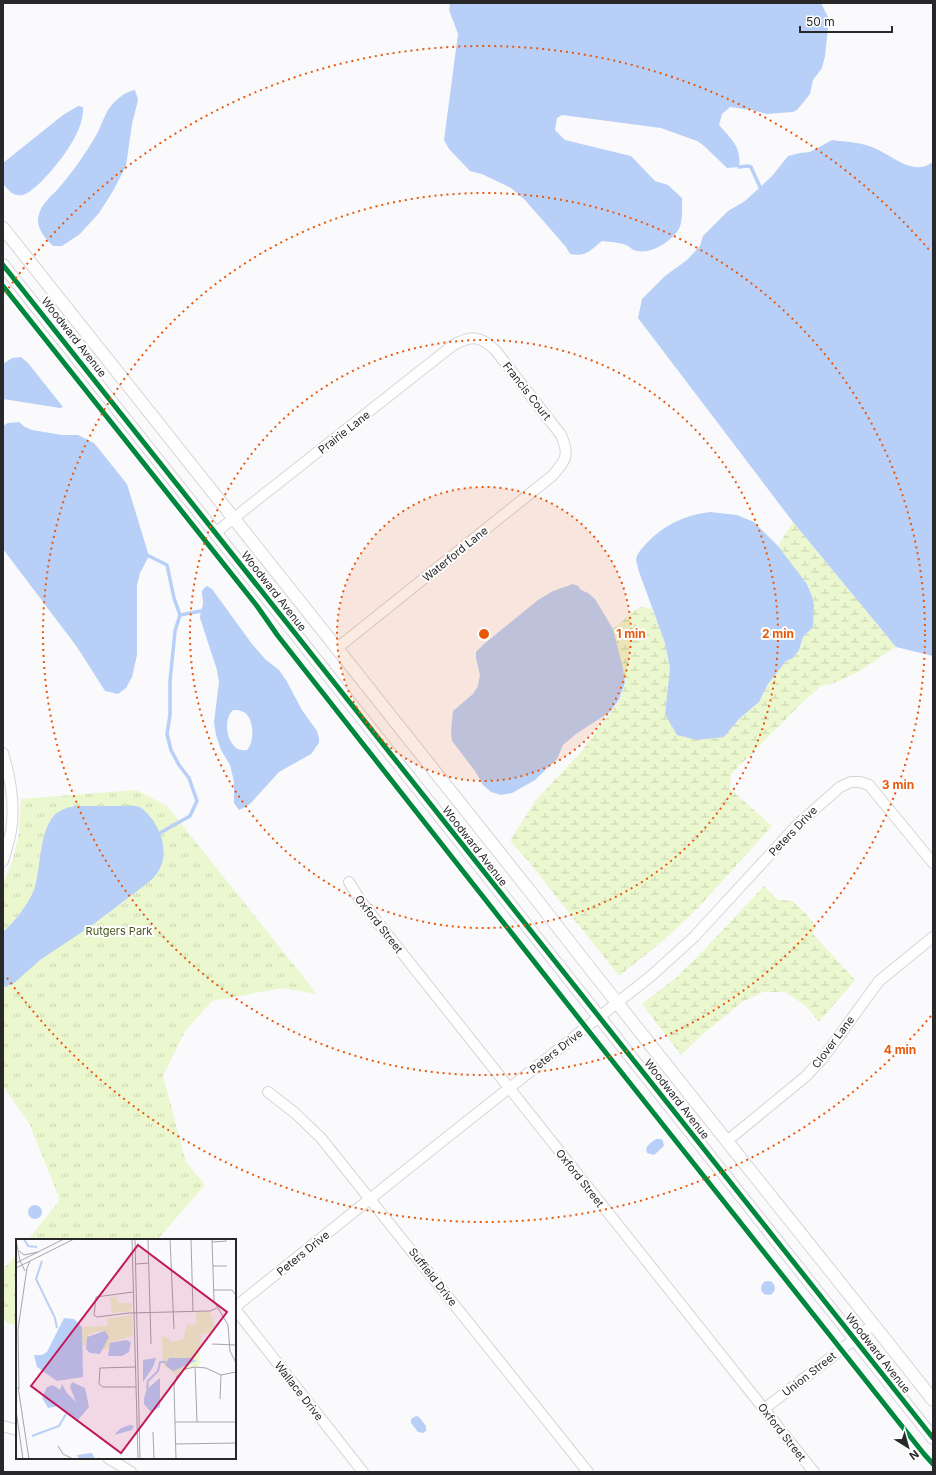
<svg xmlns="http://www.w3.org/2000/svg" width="936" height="1475" font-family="Inter,sans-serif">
<defs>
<pattern id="wetland-marsh" width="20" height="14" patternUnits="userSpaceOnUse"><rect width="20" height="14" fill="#ebf7ce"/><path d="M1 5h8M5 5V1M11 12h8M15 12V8" fill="none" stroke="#cad4b1"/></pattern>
<pattern id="park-tufts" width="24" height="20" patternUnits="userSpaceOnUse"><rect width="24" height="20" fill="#ebf7ce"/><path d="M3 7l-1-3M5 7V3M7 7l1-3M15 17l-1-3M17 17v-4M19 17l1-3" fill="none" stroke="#cad4b1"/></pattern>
</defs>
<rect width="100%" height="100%" fill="#faf9fc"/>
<!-- wetland -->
<path fill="url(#wetland-marsh)" d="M793,522L896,647L858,672L834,683L821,686L801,704L731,774L730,789L772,826L698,908L665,939L619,976L529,862L510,841L535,801L581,752L620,700L625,683L623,668L613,629L635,610L641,607L652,609L665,643L670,668L665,714L724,737L739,719L759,702L768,684L786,661L793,658L799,650L803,637L813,627L812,596L807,584L778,546Z
M764,886L778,900L793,901L805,913L816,926L813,934L855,980L819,1022L806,1006L785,992H763L742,1002L703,1034L681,1055L642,1004L677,977L703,951Z"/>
<!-- park -->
<path fill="url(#park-tufts)" d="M136,790L167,806L317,994L283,988L212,1001L185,1031L163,1076L186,1162L205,1185L157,1240H28L60,1200L29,1123L3,1086V884L12,862L19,834L21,799Z
M17,1254V1325L9,1324L3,1319V1268L9,1264Z"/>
<!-- water -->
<path fill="#b8d0f7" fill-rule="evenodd" d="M450,3H821L829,19L825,56L822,68L813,80L810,94L797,110L793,112L767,114L752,110L730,107L722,114L719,125C731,139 742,147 739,167L727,168L703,145L697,141L661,128L562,115L557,118L555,130L565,140L631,156L655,181L668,185L682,198C682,207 683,221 679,229C671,242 649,256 634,250C631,249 629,246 626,245C618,242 609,242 602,241C589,251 587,257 570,254L566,247L525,200L511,188L482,174L470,171L449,149L444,140L458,34L449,10Z
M135,90L138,100L132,124L126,166L113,191L99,213L80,234L62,246H53C44,237 35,227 39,214C41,205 51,196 57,190C73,172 86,153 98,132C101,125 104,117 108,110C114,101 124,92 135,90Z
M78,106L83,107C85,132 57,166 40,183C34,188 26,197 17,195C11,194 7,188 3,184V163L63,115Z
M832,140C846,142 861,142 874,148C892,155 913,177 933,162V656L896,647L793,522L638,318L642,299L665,276L687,260L700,246L703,236L728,211L745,201L772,176L788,156L800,153L810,152Z
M21,357L28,363L63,407L60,408L3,399V364L12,358Z
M19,422L25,427L32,430L62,435H78L94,443L127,484L149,556L140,573L137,585V655L132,677L126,688L118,694L105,691L77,647L3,549V426L8,423Z
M710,512L737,515L754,522L778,546L807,584L812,596L814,605L813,627L803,637L799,650L793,658L786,661L768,684L759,702L739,719L724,737L697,740L677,735L665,714L670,668L665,643L638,569C638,566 636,562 636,560C637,553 642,548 646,544C663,525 685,515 710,512Z
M573,584L578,586L581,590L588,593L595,599L613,629L623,668L625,683L619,700L610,712L576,734L563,745L557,759L535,780L512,793L501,795L491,792L483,785L475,771L452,741L451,731L453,711L473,694L478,686L480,675L476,658V652L484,644L538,600L553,591Z
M207,586L212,589L252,644L265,659L279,670L286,680L302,710L317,731L319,738V743L311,754L279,772L250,804L239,810L234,803V782L230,765L221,750L216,735L214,722L219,682L217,670L200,618C200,613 202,609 203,604C204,597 198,591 207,586ZM233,710C239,710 245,711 248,716C254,725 254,742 247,750C228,754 221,721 233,710Z
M76,806C90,806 103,806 116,806C122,806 129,805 135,806C143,807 147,813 152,819C166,839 170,865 149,882L91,926L40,960L13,984L3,987V932C16,920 27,906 34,890C42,867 38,818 64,809C68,807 72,807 76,806Z
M656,1139H661L663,1141L664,1146L654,1155L647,1153C644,1146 651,1143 656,1139Z
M28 1212a7 7 0 1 1 14 0a7 7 0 1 1-14 0Z
M761 1288a7 7 0 1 1 14 0a7 7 0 1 1-14 0Z
M416,1416L419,1417L426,1426V1431L423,1433L418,1432L411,1423V1419Z"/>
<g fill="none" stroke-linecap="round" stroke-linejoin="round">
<!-- stream -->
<path stroke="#b8d0f7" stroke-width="3.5" d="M739,167L748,166L751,167L760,187
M149,556L167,565L174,598L180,615L175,631L170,681V715L167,734L171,750L179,765L189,778L197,801L190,816L160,833
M180,615L201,611"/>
<!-- minor casing -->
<g stroke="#d6d5d7" stroke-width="12">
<path id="minor" d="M215,533L452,346C471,335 480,335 496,351L561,435C570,456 566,460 552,476L336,649
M3,753C10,776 15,806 11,831C9,841 6,851 3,861
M349,882L360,900L814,1472
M268,1092L295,1113L321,1138L588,1472
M727,1141L805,1077L823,1058L879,981L933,937
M235,1307L441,1142L651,976L694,937L797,825L840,787L851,782H860L869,785L933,863
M235,1309L363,1472
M764,1409L873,1325
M3,1426L17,1430
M108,1458L131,1472"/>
</g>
<!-- tertiary casing -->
<g stroke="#d6d5d7" stroke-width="14">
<path id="tertiary" d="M3,228L533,895C664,1065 800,1231 933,1400
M3,265L933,1438"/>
</g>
<!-- minor -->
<use href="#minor" stroke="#fefeff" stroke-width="10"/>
<!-- tertiary -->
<use href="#tertiary" stroke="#fefeff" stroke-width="12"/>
<!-- cycleway casing -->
<g stroke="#fff" stroke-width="8">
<path id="cycleway" d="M3,265L933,1438
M3,286L257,606L278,636L595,1039L924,1454L933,1464"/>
</g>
<!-- cycleway -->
<use href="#cycleway" stroke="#00873e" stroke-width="5"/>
</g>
<!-- distance rings -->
<circle cx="484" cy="634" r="147" fill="#e8590c" fill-opacity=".12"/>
<g fill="none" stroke="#e8590c" stroke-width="2" stroke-dasharray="2 4">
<circle cx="484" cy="634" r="147"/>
<circle cx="484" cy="634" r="294"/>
<circle cx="484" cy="634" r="441"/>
<path d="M931 1016A588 588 0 0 1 5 975M5 293A588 588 0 0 1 931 252"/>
</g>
<g text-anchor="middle" stroke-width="4" stroke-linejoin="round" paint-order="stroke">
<!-- street labels -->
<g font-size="11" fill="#28282a" stroke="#fff">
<text transform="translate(74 337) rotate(52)" y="4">Woodward Avenue</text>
<text transform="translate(527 391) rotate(52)" y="4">Francis Court</text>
<text transform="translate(344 432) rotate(-38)" y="4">Prairie Lane</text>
<text transform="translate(455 554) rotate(-39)" y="4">Waterford Lane</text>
<text transform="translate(274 591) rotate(52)" y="4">Woodward Avenue</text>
<text transform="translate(793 831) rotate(-46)" y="4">Peters Drive</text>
<text transform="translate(475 846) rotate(52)" y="4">Woodward Avenue</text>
<text transform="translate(379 924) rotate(52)" y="4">Oxford Street</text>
<text transform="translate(833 1042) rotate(-53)" y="4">Clover Lane</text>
<text transform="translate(556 1051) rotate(-38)" y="4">Peters Drive</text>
<text transform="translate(677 1099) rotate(52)" y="4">Woodward Avenue</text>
<text transform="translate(580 1178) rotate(52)" y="4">Oxford Street</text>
<text transform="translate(303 1253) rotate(-39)" y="4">Peters Drive</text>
<text transform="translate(433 1277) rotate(52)" y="4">Suffield Drive</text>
<text transform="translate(878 1353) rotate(52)" y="4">Woodward Avenue</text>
<text transform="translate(809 1374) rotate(-38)" y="4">Union Street</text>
<text transform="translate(299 1391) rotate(52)" y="4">Wallace Drive</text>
<text transform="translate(782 1432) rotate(52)" y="4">Oxford Street</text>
</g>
<!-- park labels -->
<g font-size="11" fill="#47551c" stroke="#fff">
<text x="119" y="935">Rutgers Park</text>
</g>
</g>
<!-- overview -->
<g transform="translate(16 1239)">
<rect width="220" height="220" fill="#faf9fc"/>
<path d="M100,57L103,64H116V72L96,74L94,59ZM116,76L117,97L96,103L92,110H88V105L93,98L83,92L72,96L70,106L67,107L66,88L91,87V80Z" fill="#ebf7ce"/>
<path d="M180,73H194L200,93L185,95L183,127L169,129L160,136L147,125L146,96L157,103L167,100L171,86L181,84Z" fill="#ebf7ce"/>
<path d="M48,79L58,80L66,88L67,138L41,142L21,128L18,116H26L31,113ZM89,92L93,98L84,115L74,114L70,110L71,98ZM110,101L115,103L113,113L106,117H92L94,104ZM140,119L137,128L127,143V121ZM153,119H174L180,122L157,132L149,126ZM144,139V168L135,173L128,165V159L131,150ZM56,143L69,149L73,168L61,182L42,167L32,169L26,159L31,148L37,146L44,151L46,145L51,154L60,163L54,148ZM114,186L118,187L116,191L98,196L105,189ZM76,214L79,220H63L61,216Z" fill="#b8d0f7"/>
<path fill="none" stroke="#b8d0f7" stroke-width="2" d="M8,0L12,7L21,8M26,22L20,40L39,79L41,89M131,150L132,142L142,132L144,123H150M16,197L43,187L50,175"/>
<path fill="none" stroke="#a6a5a8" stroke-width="1" d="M116,0L122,220M119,0L124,220M154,0L158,90M175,0L177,72M196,0L198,62L212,86L214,112L220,124M0,1L4,22L9,32M132,1L135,105M196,3L211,2M3,12L8,16L22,13M0,24L48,0M120,25L133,24M197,27H211M0,29L58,0M197,51H216L219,55M117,53L80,58L78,76L81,78L113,74L194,72L201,69M196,105L220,106M119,128L84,129L83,145L87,148H120M179,128L181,183M2,148L13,220M3,150L2,90L11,29L14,22M204,160L205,136M0,171L7,220M159,183H220M137,193L138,220M159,205L220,204M42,207L47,215L57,220M160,220L158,147L161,137L169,130L179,128L190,129L205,136L220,133"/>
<path fill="#c2185b" fill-opacity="0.15" stroke="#c2185b" stroke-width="2" d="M122,6L211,73L105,214L15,147Z"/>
<rect width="220" height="220" fill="none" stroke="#28282a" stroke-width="2"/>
</g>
<circle cx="484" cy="634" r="6" fill="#e8590c" stroke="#fff" stroke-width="2"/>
<g font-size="12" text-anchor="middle" font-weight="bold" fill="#e8590c" stroke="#fff" stroke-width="4" stroke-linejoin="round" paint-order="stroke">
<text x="631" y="638">1 min</text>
<text x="778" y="638">2 min</text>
<text x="898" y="789">3 min</text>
<text x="900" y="1054">4 min</text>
</g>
<!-- border -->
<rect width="936" height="1475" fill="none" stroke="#28282a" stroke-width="8"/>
<!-- north arrow -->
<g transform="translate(908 1447) rotate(143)" stroke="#ffffff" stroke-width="3" paint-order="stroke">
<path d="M0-3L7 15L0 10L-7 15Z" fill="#28282a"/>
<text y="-6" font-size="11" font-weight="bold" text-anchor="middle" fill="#28282a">N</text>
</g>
<!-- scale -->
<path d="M800 26v6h92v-6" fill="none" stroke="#28282a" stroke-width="2"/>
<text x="806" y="26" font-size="12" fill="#28282a" stroke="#ffffff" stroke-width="3" paint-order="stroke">50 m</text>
</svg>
